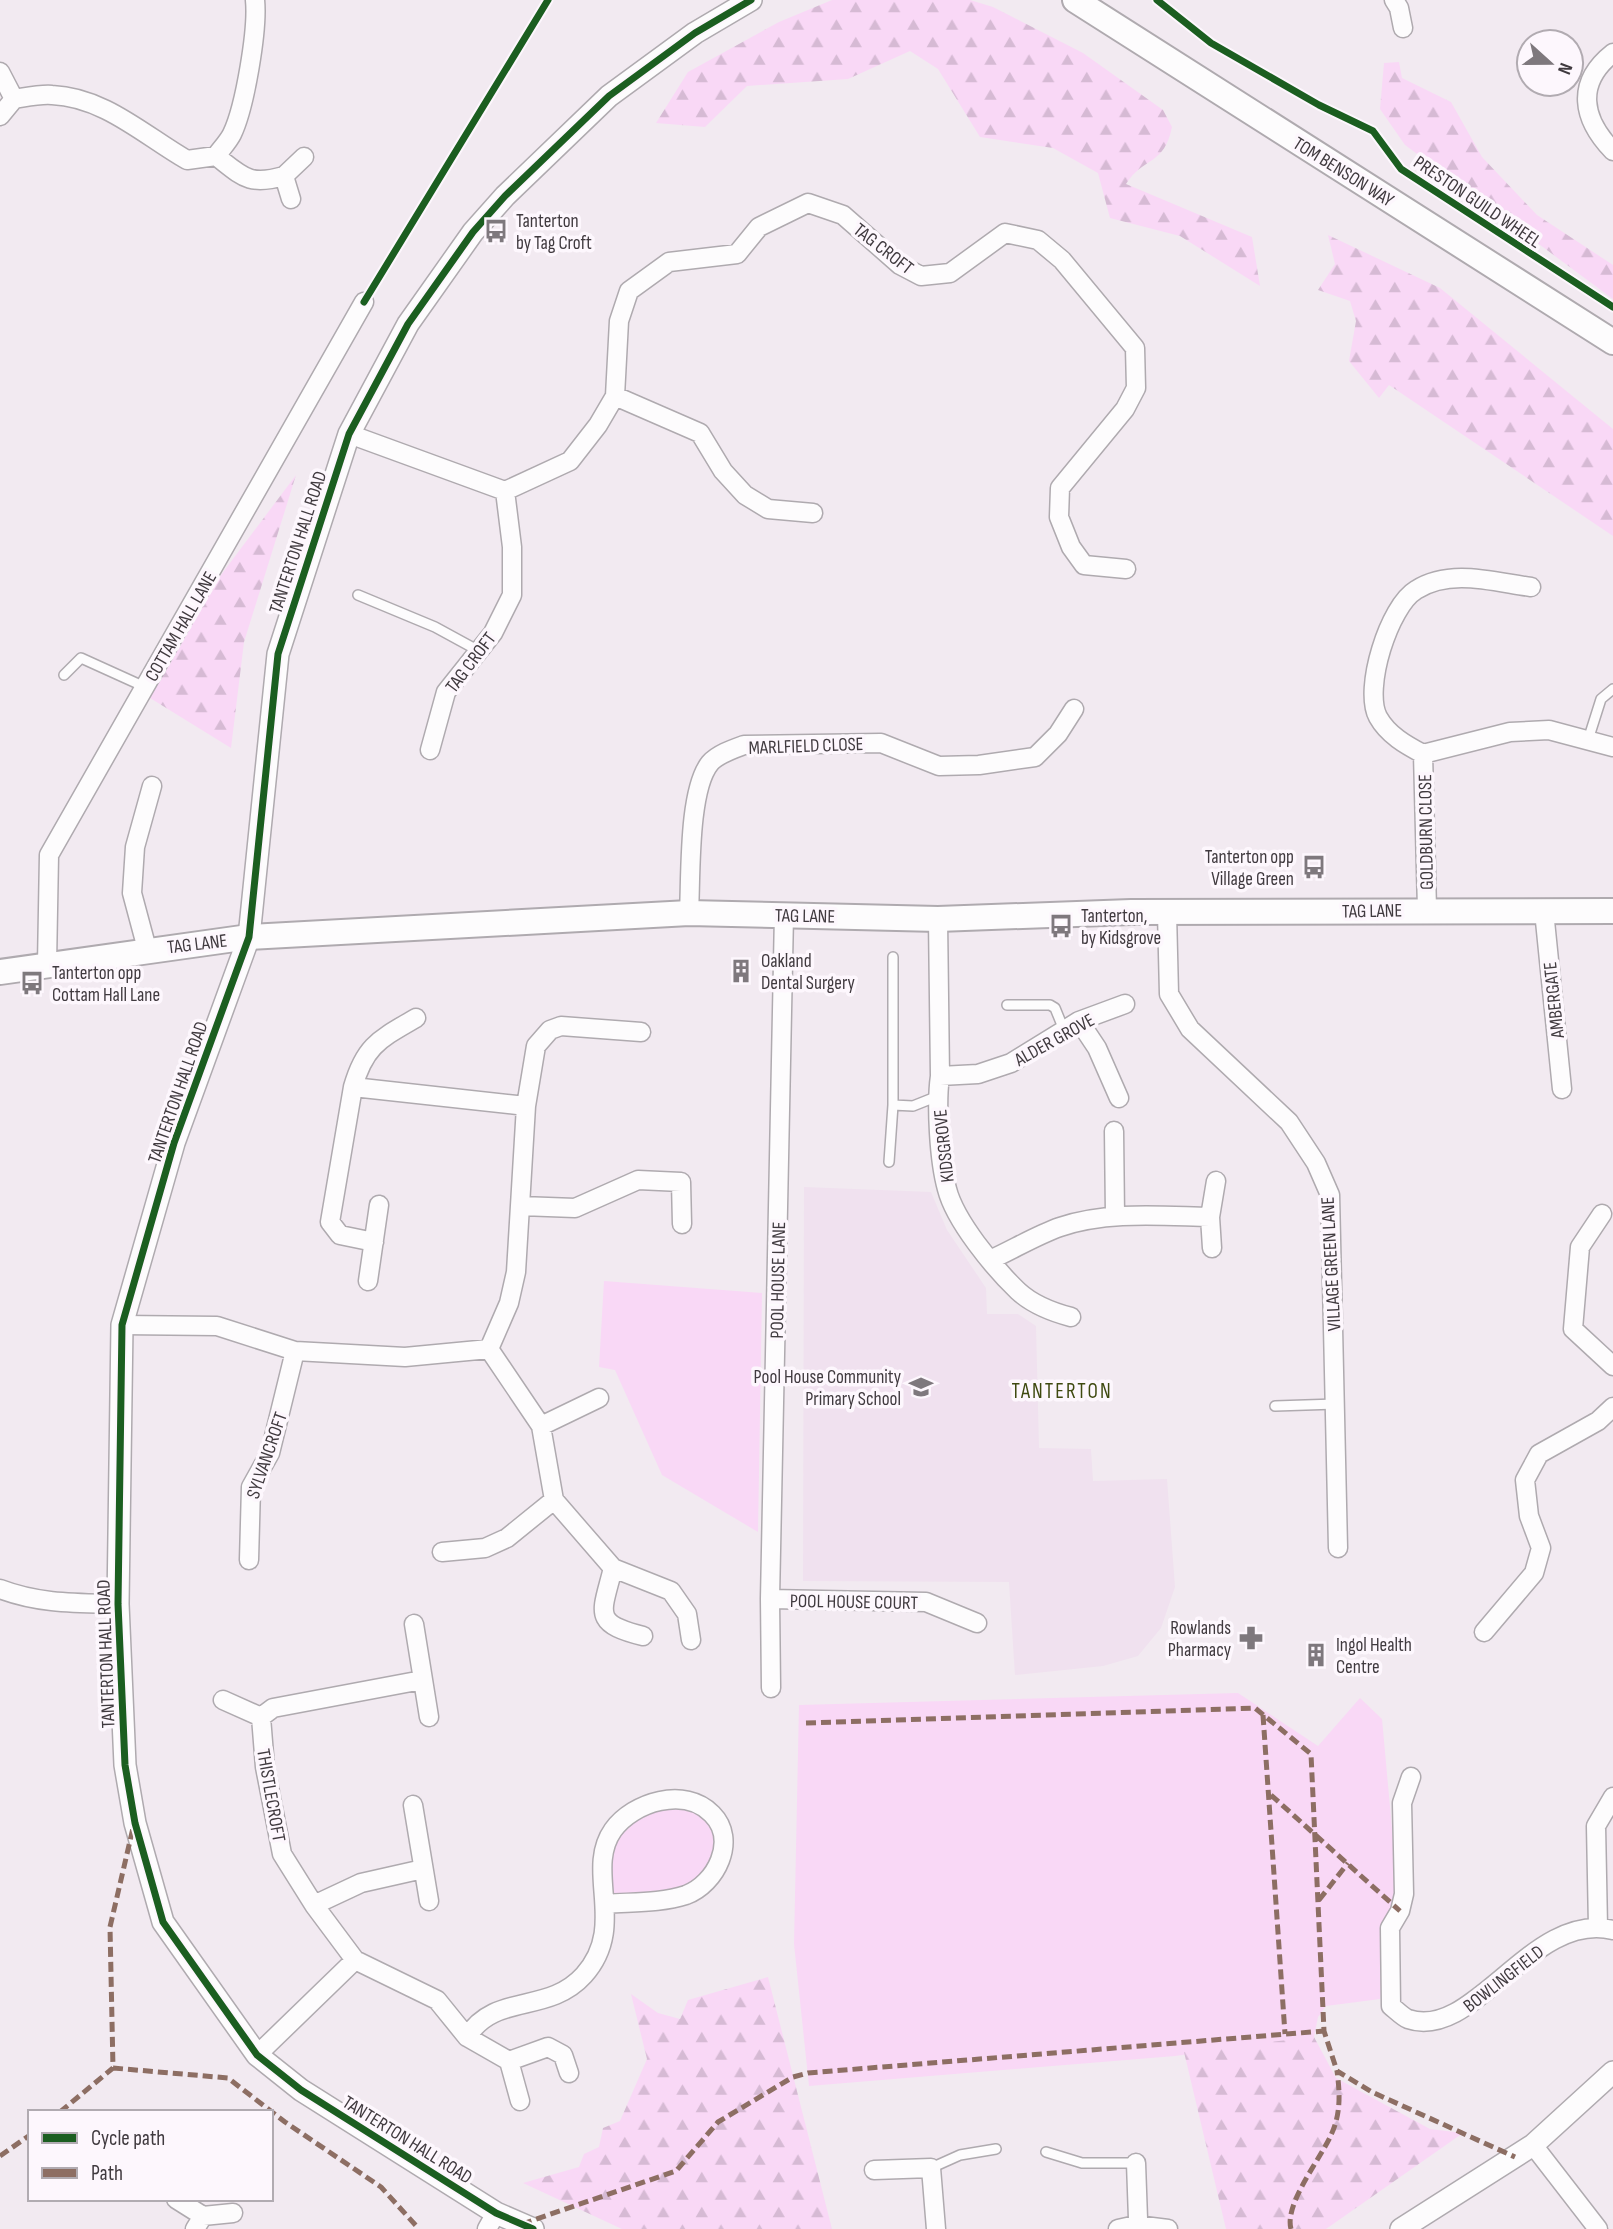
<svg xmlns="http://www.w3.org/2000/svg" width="1613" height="2229" font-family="'Sofia Sans Condensed',sans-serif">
<defs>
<pattern id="forest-firs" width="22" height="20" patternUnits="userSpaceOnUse" patternTransform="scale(1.75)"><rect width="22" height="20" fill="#f9d8f6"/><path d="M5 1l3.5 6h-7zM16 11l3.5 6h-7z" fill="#d6bad4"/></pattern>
</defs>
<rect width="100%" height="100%" fill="#f2eaf1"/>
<!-- built -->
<path fill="#f0e1ef" d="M804,1187L931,1192L947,1230L986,1288L987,1314H1018L1036,1326L1039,1448L1091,1449L1093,1481L1167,1479L1175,1587L1161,1628L1138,1656L1103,1666L1015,1675L1009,1582L803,1581Z"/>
<!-- green -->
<path fill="#f9d8f6" d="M604,1281L762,1293L758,1532L662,1475L615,1370L599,1367Z
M1238,1693L1318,1746L1360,1698L1382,1719L1398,1895L1380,1999L1326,2006L1318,2017L1314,2037L1175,2056L809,2086L794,1944L799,1705Z
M697,1804L722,1845L699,1889L607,1904L612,1832L638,1809Z"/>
<!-- forest -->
<path fill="url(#forest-firs)" d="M832,0H970L993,7L1083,53L1163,110L1172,127C1164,166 1144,156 1126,184L1252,237L1260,286L1180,236L1110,218L1098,173L1053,148L980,137L938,69L910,51L848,79L747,86L705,127L656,123L688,72L779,22Z
M1399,62L1402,78L1451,102L1482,157L1537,215L1613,265V299L1405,145L1380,109L1384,63Z
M1328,235L1440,288L1613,429V536L1389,385L1379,398L1349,361L1356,321L1350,301L1318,290L1335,264Z
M296,475L244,642L231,748L150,698L206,595Z
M768,1977L832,2229H622L523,2183L579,2167L584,2154L599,2147L603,2128L620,2121L647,2059L631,1994L658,2013L680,2019L688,2000Z
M1314,2037L1336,2078L1430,2129L1463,2133L1326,2229H1226L1184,2052Z"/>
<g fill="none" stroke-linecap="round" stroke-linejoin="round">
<!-- service casing -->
<g stroke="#afaaaf" stroke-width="12">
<path id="service" d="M358,595L435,627L479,651
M64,675L81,658L145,687
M1588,740L1601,699L1613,689
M1007,1005H1050L1055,1008L1064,1030
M893,1105L913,1106L938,1096
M889,1162L893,1105V957
M1275,1406L1336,1404
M1046,2152L1082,2163H1136
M931,2168L960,2155L996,2149"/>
</g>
<!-- minor casing -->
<g stroke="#afaaaf" stroke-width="21">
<path id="minor" d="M1394,0L1399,8L1403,28
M1613,53C1575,83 1582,119 1613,151
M0,72L14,99
M0,116L14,99C27,97 40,94 52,95C104,97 145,136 187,160L216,156C243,177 249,186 284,176L291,199
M216,156C221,149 228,142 232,134C245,107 258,29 255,0
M284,176L304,157
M615,396L700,433L723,471L745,495L768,509L813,513
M349,434L505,491
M430,750L446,692L493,633L512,595V547L505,491L570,461L598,425L615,396L619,321L629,291L669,262L737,254L759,227L808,203L843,215L900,265L921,276L950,273L1005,233L1038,240L1062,260L1135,348L1136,388L1125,409L1060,488L1059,517L1071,547L1084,565L1126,569
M1423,754L1510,732L1549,730L1613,747
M1427,909L1423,754C1406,745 1388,735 1378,717C1363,689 1389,606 1416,590C1450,568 1494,582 1531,587
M1544,911L1562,1089
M689,913C691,876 688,790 710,763C718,754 733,749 744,745L881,743L939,766L979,765L1035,757L1058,734L1074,709
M1167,913L1169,994L1190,1029L1289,1122L1316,1163L1330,1195L1338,1548
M938,919L940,1076C936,1104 939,1161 947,1189C955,1221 994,1268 1018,1291C1032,1304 1052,1312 1071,1317
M147,949L132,893L135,847L152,786
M47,964L49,855L364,302
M1079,1021L1097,1048L1119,1098
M940,1076L978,1074L1011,1063L1079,1021L1125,1004
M353,1087C365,1045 380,1039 416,1018
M1114,1131L1115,1216
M521,1206L575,1208L638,1180L681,1182L682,1224
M1602,1214L1580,1247L1573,1329L1613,1366
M374,1242L340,1235L330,1222L353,1087L526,1106
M1212,1248L1210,1217L1216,1181
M992,1259C1014,1249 1037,1235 1060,1227C1108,1211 1160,1216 1210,1217
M368,1281L379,1205
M122,1325L217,1326L295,1351L405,1357L489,1349L509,1303L516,1272L526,1106L536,1046L550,1030L561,1026L641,1032
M489,1349L541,1426L554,1500L613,1568L671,1591L687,1614L691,1640
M541,1426L599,1398
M442,1552L485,1548L507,1538L554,1500
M249,1560L251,1487L270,1453L295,1351
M613,1568C602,1613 591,1623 643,1636
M0,1589C39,1604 77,1603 118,1604
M770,1599L926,1602L977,1623
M414,1624L429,1717
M1484,1632L1534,1573L1541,1548L1529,1516L1525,1480L1539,1454L1598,1421L1613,1407
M422,1680L273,1708L261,1717L265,1767L282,1854L314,1905L355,1960L437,2000L467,2037L509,2061L548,2047L563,2055L569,2073
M771,1688L770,1599L784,914
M223,1700L261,1717
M1411,1777L1402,1803L1404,1894L1400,1911L1390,1928L1391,2006C1396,2010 1403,2017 1408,2019C1474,2042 1532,1910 1613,1930
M413,1805L429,1901
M314,1905L361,1883L423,1869
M1598,1927L1596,1826L1613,1797
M467,2037C495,1992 548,2015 584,1975C628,1926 584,1871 613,1830C633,1802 685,1786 712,1814C738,1840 716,1884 686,1895C661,1903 633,1902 607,1904
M257,2055L355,1960
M509,2061L520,2101
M1533,2145L1598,2229
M874,2170L931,2168L936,2229
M176,2199L203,2216L195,2229
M203,2216L233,2213
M1136,2225L1168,2229
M487,2229L496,2213
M1118,2229L1136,2225L1138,2219L1136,2163"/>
</g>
<!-- tertiary casing -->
<g stroke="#afaaaf" stroke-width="24">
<path id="tertiary" d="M533,2229L496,2213L301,2090L257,2055L163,1922L135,1823L125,1765L118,1604L122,1325L174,1143L249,937L278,654L349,434L408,324L473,232L505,196L609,96L695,33L751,0
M1401,2229L1533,2145L1613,2072"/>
</g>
<!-- secondary casing -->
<g stroke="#afaaaf" stroke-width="28">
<path id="secondary" d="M1075,0L1613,342
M0,972L249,937L689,913L938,919L1131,912L1613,911"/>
</g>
<!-- service -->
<use href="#service" stroke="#fdfcfd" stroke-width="9"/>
<!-- minor -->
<use href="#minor" stroke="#fdfcfd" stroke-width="18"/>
<!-- tertiary -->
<use href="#tertiary" stroke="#fdfcfd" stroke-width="21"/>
<!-- secondary -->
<use href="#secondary" stroke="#fdfcfd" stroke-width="24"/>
<!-- quiet -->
<path stroke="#8d6e63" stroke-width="5" stroke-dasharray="10 5" stroke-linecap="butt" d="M1263,1715L1285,2034
M806,1723L1255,1708L1311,1754L1324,2031L1337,2071L1372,2092L1515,2157
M1271,1795L1400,1911
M1319,1900L1348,1863
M113,2068L228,2078L285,2122L381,2187L419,2229
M60,2112L113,2068L110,1927L133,1828
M0,2156L30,2135
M522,2224L676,2171L718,2122L793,2077L808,2073L1324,2031
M1291,2229C1284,2204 1321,2158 1331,2135C1341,2114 1340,2093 1337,2071"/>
<!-- cycleway casing -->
<g stroke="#fdf7fd" stroke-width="11">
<path id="cycleway" d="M1157,0L1211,43L1319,105L1373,131L1401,169L1613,307
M364,302L548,0
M533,2229L496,2213L301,2090L257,2055L163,1922L135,1823L125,1765L118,1604L122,1325L174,1143L249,937L278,654L349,434L408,324L473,232L505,196L609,96L695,33L751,0"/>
</g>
<!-- cycleway -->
<use href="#cycleway" stroke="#1b5e20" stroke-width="7"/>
</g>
<!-- icons -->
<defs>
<g id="bus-bare" transform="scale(1.89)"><path d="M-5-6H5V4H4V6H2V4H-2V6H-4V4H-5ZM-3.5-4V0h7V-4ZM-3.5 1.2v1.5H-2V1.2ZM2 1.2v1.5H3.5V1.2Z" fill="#7e787d" stroke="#fdf7fd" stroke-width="2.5" paint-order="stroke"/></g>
<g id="building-bare" transform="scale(1.89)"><path d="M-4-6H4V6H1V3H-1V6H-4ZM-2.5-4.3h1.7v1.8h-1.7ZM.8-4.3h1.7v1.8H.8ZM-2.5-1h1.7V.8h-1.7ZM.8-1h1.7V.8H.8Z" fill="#7e787d" stroke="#fdf7fd" stroke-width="2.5" paint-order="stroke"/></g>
<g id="school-bare" transform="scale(1.89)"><path d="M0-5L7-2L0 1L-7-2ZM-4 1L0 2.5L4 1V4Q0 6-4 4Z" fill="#7e787d" stroke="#fdf7fd" stroke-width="2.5" paint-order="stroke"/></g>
<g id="pharmacy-bare" transform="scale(1.89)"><path d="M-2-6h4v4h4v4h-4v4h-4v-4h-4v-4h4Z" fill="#7e787d" stroke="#fdf7fd" stroke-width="2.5" paint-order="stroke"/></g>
</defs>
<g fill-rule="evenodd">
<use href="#bus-bare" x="496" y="231"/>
<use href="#bus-bare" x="1314" y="867"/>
<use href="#bus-bare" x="1061" y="926"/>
<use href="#building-bare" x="741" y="971"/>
<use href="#bus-bare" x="32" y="983"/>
<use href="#school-bare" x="921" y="1387"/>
<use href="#pharmacy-bare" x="1251" y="1638"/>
<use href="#building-bare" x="1316" y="1655"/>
</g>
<g text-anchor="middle" stroke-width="7" stroke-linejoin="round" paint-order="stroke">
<!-- street labels -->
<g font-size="19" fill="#403a3f" stroke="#fdf7fd">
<text transform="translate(1344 171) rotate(32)" y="7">TOM BENSON WAY</text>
<text transform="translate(1478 201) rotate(34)" y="7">PRESTON GUILD WHEEL</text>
<text transform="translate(884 248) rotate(38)" y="7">TAG CROFT</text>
<text transform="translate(297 542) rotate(-72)" y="7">TANTERTON HALL ROAD</text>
<text transform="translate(180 626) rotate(-60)" y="7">COTTAM HALL LANE</text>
<text transform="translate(470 662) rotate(-53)" y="7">TAG CROFT</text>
<text transform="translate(806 745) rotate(-2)" y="7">MARLFIELD CLOSE</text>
<text transform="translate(1425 832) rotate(-91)" y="7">GOLDBURN CLOSE</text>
<text transform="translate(1372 910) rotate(-1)" y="7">TAG LANE</text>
<text transform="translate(805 915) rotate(1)" y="7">TAG LANE</text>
<text transform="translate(197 943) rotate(-7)" y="7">TAG LANE</text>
<text transform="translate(1553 1000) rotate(-96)" y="7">AMBERGATE</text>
<text transform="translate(1054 1039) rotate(-29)" y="7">ALDER GROVE</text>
<text transform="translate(177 1092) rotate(-71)" y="7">TANTERTON HALL ROAD</text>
<text transform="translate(943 1146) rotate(-96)" y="7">KIDSGROVE</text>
<text transform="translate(1330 1264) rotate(-93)" y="7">VILLAGE GREEN LANE</text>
<text transform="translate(777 1280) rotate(-89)" y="7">POOL HOUSE LANE</text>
<text transform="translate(266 1455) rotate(-71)" y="7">SYLVANCROFT</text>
<text transform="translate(854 1601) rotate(1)" y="7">POOL HOUSE COURT</text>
<text transform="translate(105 1654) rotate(-92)" y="7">TANTERTON HALL ROAD</text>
<text transform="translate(272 1795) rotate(80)" y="7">THISTLECROFT</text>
<text transform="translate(1503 1978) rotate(-38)" y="7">BOWLINGFIELD</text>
<text transform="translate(408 2139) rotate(32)" y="7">TANTERTON HALL ROAD</text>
</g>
<!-- poi labels -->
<g font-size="19" fill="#403a3f" stroke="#fdf7fd" text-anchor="start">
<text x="516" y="227">Tanterton<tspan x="516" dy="22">by Tag Croft</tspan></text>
<text x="1294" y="863" text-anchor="end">Tanterton opp<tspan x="1294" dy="22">Village Green</tspan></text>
<text x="1081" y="922">Tanterton,<tspan x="1081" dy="22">by Kidsgrove</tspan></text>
<text x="761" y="967">Oakland<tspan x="761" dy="22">Dental Surgery</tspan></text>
<text x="52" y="979">Tanterton opp<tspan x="52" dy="22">Cottam Hall Lane</tspan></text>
<text x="901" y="1383" text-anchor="end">Pool House Community<tspan x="901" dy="22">Primary School</tspan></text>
<text x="1231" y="1634" text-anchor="end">Rowlands<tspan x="1231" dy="22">Pharmacy</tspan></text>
<text x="1336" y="1651">Ingol Health<tspan x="1336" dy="22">Centre</tspan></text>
</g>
<!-- neighbourhood labels -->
<g font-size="21" letter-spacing="2" fill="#3f4a10" stroke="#fdf7fd">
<text x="1062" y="1398">TANTERTON</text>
</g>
</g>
<!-- legend -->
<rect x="28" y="2110" width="245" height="91" fill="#fdf7fd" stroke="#b1abb1" stroke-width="2"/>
<rect x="42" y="2133" width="35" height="10" fill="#1b5e20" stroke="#b1abb1" stroke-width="2"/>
<text x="91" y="2145" font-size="21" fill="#403a3f">Cycle path</text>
<rect x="42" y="2168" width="35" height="10" fill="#8d6e63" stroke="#b1abb1" stroke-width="2"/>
<text x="91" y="2180" font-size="21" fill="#403a3f">Path</text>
<!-- north arrow -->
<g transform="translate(1550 63) rotate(111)"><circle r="33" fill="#fdf7fd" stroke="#b1abb1" stroke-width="2"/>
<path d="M0-5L12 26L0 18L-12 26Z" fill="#7e787d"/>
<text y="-10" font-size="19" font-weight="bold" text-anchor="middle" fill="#403a3f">N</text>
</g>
</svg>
